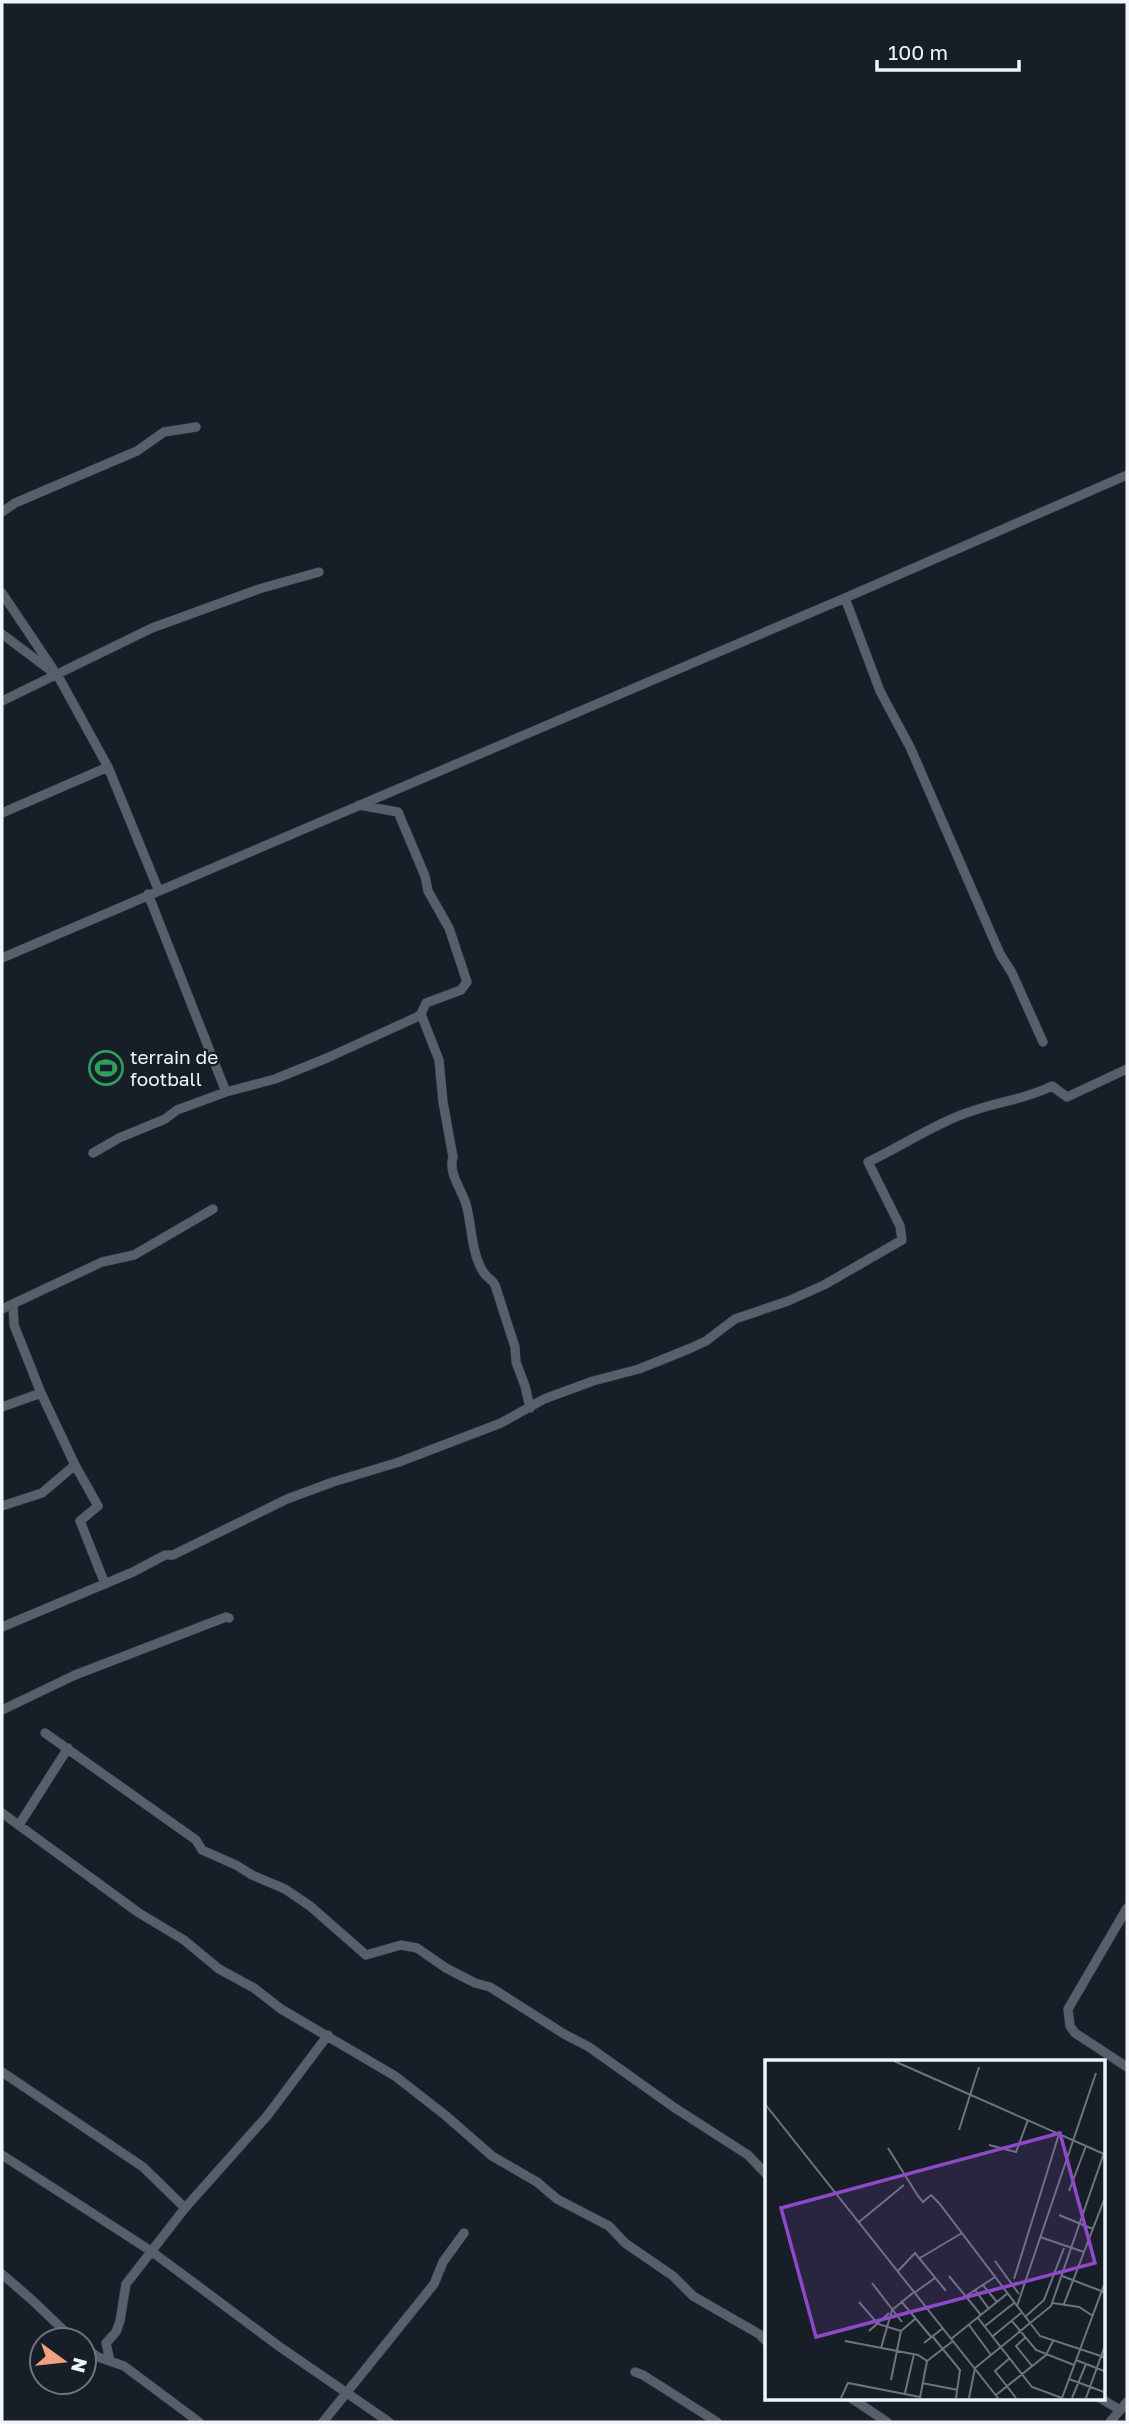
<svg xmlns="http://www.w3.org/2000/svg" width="1129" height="2424" font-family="'Golos Text',sans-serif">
<rect width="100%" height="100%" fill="#181e28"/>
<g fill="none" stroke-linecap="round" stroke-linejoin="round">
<!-- minor casing -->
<g stroke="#333740" stroke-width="10">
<path id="minor" d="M2,512L15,503L137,451L164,432L196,427
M2,593L53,669
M845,598L880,691L910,747L1000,954L1012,973L1043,1042
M2,634L58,676L108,767L158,889
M2,701L152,628L259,589L319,572
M2,813L108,767
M148,894L226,1092
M2,958L845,598L1127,475
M421,1014L439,1060L443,1102L453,1157C448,1173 461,1188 466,1204C472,1225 471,1254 484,1273C487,1278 492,1279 495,1285L515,1347L516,1362L525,1386L530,1408
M93,1153L119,1138L165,1119L177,1110L226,1092L275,1079L327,1058L417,1017L421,1014L426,1003L461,990L467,982L449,928L428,891L425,876L398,812L359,805
M13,1304L14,1325L41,1393L75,1465L98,1506L80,1521L105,1584
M2,1309L102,1262L134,1255L213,1209
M2,1407L41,1393
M2,1506L42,1493L75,1465
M2,1627L133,1572L165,1555H173L287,1499L333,1482L399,1462L501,1423L544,1399L593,1381L639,1369L691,1348L706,1341L735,1319L788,1301L824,1285L902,1240L900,1226L868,1162C904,1145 937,1122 975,1110C1002,1101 1026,1099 1052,1086L1067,1097L1127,1069
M2,1710L75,1675L226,1617L229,1618
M45,1733L196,1840L202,1850L236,1865L252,1875L285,1889L310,1906L366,1955L401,1945L417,1948L446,1968L475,1983L490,1987L564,2034L589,2047L675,2108L748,2155L767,2175
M2,1813L139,1913L184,1940L219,1969L254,1988L281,2009L395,2076L445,2115L492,2156L537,2182L557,2199L609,2226L625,2243L673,2276L693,2296L759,2334L767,2342
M19,1825L68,1748
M1127,1908L1068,2009L1070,2026L1075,2033L1127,2067
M2,2072L143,2167L185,2208
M2,2155L151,2251L280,2347L389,2422
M2,2274L32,2300L74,2340
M84,2347L98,2357L124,2366L199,2422
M110,2361L106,2343L116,2332L120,2321L126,2284L185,2208L267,2116L328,2035
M635,2372L643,2375L717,2422
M851,2398L887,2422
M1100,2398L1120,2410
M323,2422L434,2284L443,2262L464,2233
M1110,2422L1127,2402"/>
</g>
<!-- minor -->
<use href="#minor" stroke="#575f6b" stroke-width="9"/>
</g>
<!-- icons -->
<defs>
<g id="stadium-ring" transform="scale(1.75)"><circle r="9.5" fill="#181e28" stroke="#2e9e5b" stroke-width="1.5"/><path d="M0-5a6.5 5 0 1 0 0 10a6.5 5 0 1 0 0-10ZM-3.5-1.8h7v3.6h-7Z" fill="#2e9e5b"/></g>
</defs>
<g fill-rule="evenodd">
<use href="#stadium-ring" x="106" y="1068"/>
</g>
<g text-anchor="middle" stroke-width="5" stroke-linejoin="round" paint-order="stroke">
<!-- poi labels -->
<g font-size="19" fill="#f0f5fc" stroke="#181e28" text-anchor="start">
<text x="130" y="1064">terrain de<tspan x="130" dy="22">football</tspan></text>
</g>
</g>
<!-- overview -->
<g transform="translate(765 2060)">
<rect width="340" height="340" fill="#181e28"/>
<path fill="none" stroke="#6e747d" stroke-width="2" d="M129,1L339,94M0,44L233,338M194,70L214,7M224,85L251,92L263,60M123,88L153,136L158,142L166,135L174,143L275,276L339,297M304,131L321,86M294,155L328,169M94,162L139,125M275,177L319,192M155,198L197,173M230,201L254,234M133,211L150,193L181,231M184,216L216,255M297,216L339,232M249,219L294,74M107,223L137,262M217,224L232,242M210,230L224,249M149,233L170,218M201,236L230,217M136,241L167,278M94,242L113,264L136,271M288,243L314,247L328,256M299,244L339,140M252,246L331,13M260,257L279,240L299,188M213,258L267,327L297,338M247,261L271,290L309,305M204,265L226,295M220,266L249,243M104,271L124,253M228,276L256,253M168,277L195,310L191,338M261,277L251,286L267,306M186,279L243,233M80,281L153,295L162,301M159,283L178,268M116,288L127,250L149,232M245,298L230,311L251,338M311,300L339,311M304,319L339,332M126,320L136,271L150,259M157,323L193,330M140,333L149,294M231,335L281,295L288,281M76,338L83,323L155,337M155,338L162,301L188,281M204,338L210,308L286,246L339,93M297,338L339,225M307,338L321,304M321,338L339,288"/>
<path fill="#8d4ac8" fill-opacity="0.15" stroke="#8d4ac8" stroke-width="3.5" d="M295,73L330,203L51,277L16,148Z"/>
<rect width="340" height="340" fill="none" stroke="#f0f5fc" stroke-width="3.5"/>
</g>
<!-- border -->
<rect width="1129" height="2424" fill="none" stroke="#f0f5fc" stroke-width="7"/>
<!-- north arrow -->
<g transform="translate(63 2361) rotate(105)"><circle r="33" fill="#181e28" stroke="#6e747d" stroke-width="2"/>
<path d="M0-5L12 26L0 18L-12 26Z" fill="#f2a080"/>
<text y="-10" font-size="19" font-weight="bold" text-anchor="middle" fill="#f0f5fc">N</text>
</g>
<!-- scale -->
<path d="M877 60v10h142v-10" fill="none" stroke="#f0f5fc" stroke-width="3.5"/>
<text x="888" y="60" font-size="21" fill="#f0f5fc" stroke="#181e28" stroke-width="5" paint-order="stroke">100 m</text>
</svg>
